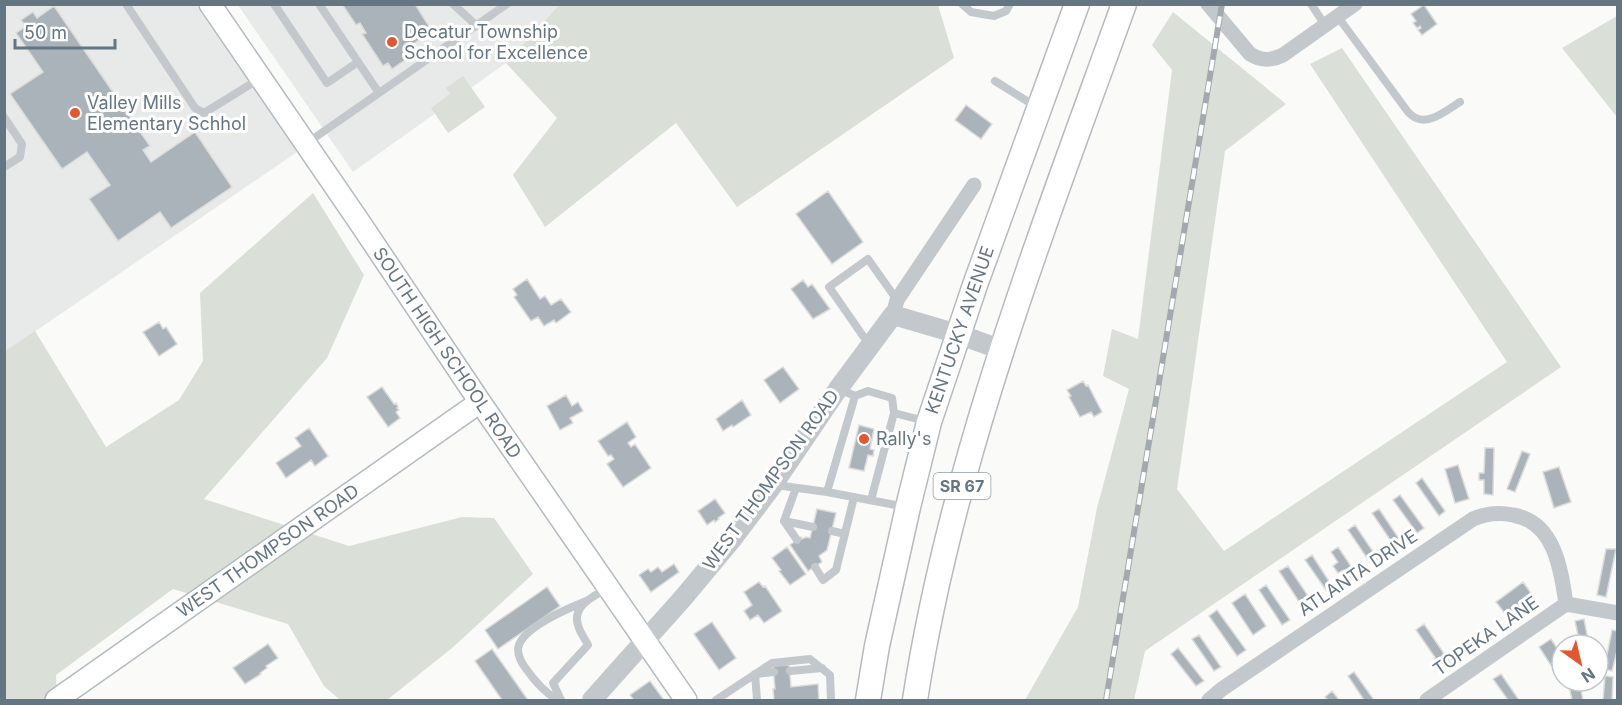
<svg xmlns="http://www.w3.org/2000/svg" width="1622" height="705" font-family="Inter,sans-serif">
<rect width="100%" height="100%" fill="#fafaf8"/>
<!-- built -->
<path fill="#e8e9e9" d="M5,5H196L297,152L5,352Z
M238,5H559L506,63L353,172Z"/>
<!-- green -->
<path fill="#dadfd7" d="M559,5H938L954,58L737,207L676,123L545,227L513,175L557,118L506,63Z
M1173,12L1286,104L1225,151L1177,489L1224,551L1507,362L1310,64L1342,48L1561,367L1145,651L1134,700H1025L1078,607L1097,508L1129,389L1103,376L1112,329L1138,339L1172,70L1152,45Z
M1617,16V117L1562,48Z
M463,76L485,107L448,133L431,108L450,94L446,88Z
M313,193L364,275L327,358L204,499L349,546L462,517L494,518L533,574L452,648L387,700H340L324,686L288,624L173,589L56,675L57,700H5L4,352L35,331L106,447L179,400L203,361L200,293Z"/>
<!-- building -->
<path fill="#aab3b9" stroke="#dcdcda" stroke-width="1.5" d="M342,4H415L432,31L403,51L408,58L392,69L388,63L383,66L362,34L366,33L360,23L356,25Z
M1424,5L1437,24L1422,35L1418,30L1421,28L1420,26L1417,28L1413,23L1416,21L1411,14Z
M54,6L150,146L143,150L151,162L195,132L232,187L171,228L160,212L118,241L89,199L110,185L87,152L62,169L10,94L43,72L16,33L26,26L21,20L33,12L37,18Z
M966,105L992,124L981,139L955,120Z
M828,191L863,242L832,264L796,214Z
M527,279L540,299L545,296L551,305L561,299L571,312L556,323L554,320L544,326L538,317L531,321L514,297L517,295L513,289Z
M803,280L808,287L812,284L830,309L813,319L791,289Z
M159,322L163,329L166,327L177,344L159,356L143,332Z
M783,367L799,389L780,403L764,380Z
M1083,381L1086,386L1088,385L1102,412L1094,417L1091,412L1080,417L1069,397L1071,396L1067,390Z
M382,387L394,404L396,403L398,407L397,408L399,410L396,412L400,418L388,427L367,397Z
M566,395L572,406L578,402L583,411L570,418L573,423L560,430L547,406Z
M742,400L751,415L733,427L732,425L723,431L716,419Z
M627,422L636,437L628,443L631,447L635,444L651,468L623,487L607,464L614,459L611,455L608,456L598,441Z
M859,425L874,429L870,449L874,450L873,456L868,455L864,471L849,468Z
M309,428L328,456L315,466L311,460L286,478L276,463L301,446L295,438Z
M1485,448H1494L1493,495L1484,494V480H1479V473H1484Z
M1522,451L1530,454L1515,492L1507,489Z
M1458,465L1469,499L1455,503L1445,469Z
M1559,467L1571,502L1554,508L1543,472Z
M1422,478L1445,511L1439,516L1416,483Z
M1400,495L1424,528L1417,533L1393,500Z
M715,499L725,513L718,518L719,519L715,522L714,520L707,525L698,511Z
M817,509L836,513L827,550L819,556L822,562L808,571L790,545L801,537L802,539L806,537L810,538Z
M1379,509L1402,543L1395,547L1372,513Z
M1355,525L1378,559L1371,564L1348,530Z
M787,547L806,574L790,585L779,571L781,570L772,558Z
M1338,547L1357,575L1350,580L1344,570L1338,573L1333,566L1338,562L1331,552Z
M1606,549H1616L1606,597L1597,595Z
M1312,555L1334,589L1328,593L1305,560Z
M674,564L679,572L651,592L639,575L648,569L651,572L658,567L662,572Z
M1288,566L1314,605L1305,611L1279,571Z
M759,582L763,587L765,586L782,611L764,623L758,615L750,620L744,611L752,605L744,592Z
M1523,582L1533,596L1506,615L1496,602Z
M1266,585L1290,620L1282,625L1259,590Z
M547,587L560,606L498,649L485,630Z
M1245,594L1266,626L1253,635L1232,603Z
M1217,610L1246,650L1237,656L1209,616Z
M1584,619L1589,645H1580L1575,621Z
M712,622L736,658L719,670L694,634Z
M1424,624L1451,664L1443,669L1416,630Z
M1612,630L1618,631V647L1612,671L1604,669Z
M1199,635L1221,667L1214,671L1192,639Z
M1551,639L1562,656V669L1556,673L1539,647Z
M268,644L278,658L266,666L267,668L260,673L261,674L245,684L233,668Z
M1178,648L1204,681L1196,686L1171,654Z
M492,649L528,700H502L475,661Z
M789,665L791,687L818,684L819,700H774L773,689H775L773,666Z
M1354,672L1374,700H1364L1348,676Z
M1501,674L1519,700H1508L1493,679Z
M1605,676L1613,677L1612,700H1603Z
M650,681L664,700H634L630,695Z
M1568,681H1579L1583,700H1572Z
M1332,691L1339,700H1328L1325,697Z"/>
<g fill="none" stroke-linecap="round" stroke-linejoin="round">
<!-- secondary casing -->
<g stroke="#b3babf" stroke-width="24">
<path id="secondary" d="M210,4L360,223L480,402L686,700
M56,700L480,402"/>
</g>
<!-- primary casing -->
<g stroke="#b5babe" stroke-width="27">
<path id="primary" d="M868,700L877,646L908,507L929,422L975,285L1077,4
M915,700C952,460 1042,232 1124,4"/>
</g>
<!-- service -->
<path stroke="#c3c8cc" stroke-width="8" d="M126,4L195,108L204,113L259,79
M274,4L327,83L358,62
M319,4L379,93
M453,4L477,26
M962,4L971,12L994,16L1006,11L1010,4
M1311,4L1325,25
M1338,17L1408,112C1410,114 1413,117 1416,118C1430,125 1448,109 1460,102
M995,81L1035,106
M4,117L22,144L20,157L4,167
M307,143L507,4
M870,346L829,287L868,259L897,300
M839,389L855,396L868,391L892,398L894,413L871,500
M894,413L925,421
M776,485L827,492L906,507
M796,488L784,521L797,540
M827,492L855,396
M784,521L813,527
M832,531L845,534
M815,567L823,580L836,570L854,497
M790,671L822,668
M755,674L757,700
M756,674L774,672
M557,700C545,692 536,683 527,670C522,664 518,658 518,649C520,628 569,608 586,601
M561,700L553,683L588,645C585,639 581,634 579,628C570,607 592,597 606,589
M716,700L772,663L810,659L830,675L831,700"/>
<!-- minor -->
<path stroke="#c3c8cc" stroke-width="15" d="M1208,4L1250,54C1261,61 1271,61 1283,55L1355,4
M893,315L897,300L974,185
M1566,604L1618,613
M1209,700L1222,689L1473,519C1487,513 1499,512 1513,515C1555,522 1561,570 1566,604
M1427,700L1566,604"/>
<!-- tertiary -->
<path stroke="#c3c8cc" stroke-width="20" d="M592,700L683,598L733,538L773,485L838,389L893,315L958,334L1002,350"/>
<!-- secondary -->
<use href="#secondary" stroke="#fff" stroke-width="21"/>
<!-- primary -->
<use href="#primary" stroke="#fff" stroke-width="24"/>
<!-- rail casing -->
<g stroke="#a2aab0" stroke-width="6">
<path id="rail" d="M1106,700L1222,4"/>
</g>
<!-- rail -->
<use href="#rail" stroke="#fff" stroke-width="4" stroke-dasharray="11" stroke-linecap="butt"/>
</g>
<!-- markers -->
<g fill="#e4572e" stroke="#fff" stroke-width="2">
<circle cx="392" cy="42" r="6"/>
<circle cx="75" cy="113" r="6"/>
<circle cx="864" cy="439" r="6"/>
</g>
<g text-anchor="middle" stroke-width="6" stroke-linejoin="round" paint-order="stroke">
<!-- shield labels -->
<rect fill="#fff" stroke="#939fa8" stroke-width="1.5" x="933.5" y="473" width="57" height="26" rx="4.5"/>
<g font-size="16" font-weight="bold" fill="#657683">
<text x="962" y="492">SR 67</text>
</g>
<!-- poi labels -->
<g font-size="18" fill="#657683" stroke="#fff" text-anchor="start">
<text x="404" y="38">Decatur Township<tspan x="404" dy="21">School for Excellence</tspan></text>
<text x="87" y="109">Valley Mills<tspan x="87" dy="21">Elementary Schhol</tspan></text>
<text x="876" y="445">Rally's</text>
</g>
<!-- street labels -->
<g font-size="18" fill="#657683" stroke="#fff">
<text transform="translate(960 330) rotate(-71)" y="6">KENTUCKY AVENUE</text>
<text transform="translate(447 353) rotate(56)" y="6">SOUTH HIGH SCHOOL ROAD</text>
<text transform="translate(771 480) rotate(-54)" y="6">WEST THOMPSON ROAD</text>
<text transform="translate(268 551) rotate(-35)" y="6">WEST THOMPSON ROAD</text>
<text transform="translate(1358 573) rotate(-34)" y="6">ATLANTA DRIVE</text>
<text transform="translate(1486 636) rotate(-35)" y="6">TOPEKA LANE</text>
</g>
</g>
<!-- border -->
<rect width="1622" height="705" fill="none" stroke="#657683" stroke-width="12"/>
<!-- north arrow -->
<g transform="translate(1580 663) rotate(146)"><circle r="28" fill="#ffffff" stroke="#c1c8cd" stroke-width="1.5"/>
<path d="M0-4.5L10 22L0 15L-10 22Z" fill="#e4572e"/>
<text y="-9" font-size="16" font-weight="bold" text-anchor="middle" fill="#657683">N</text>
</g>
<!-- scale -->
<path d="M15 39v9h100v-9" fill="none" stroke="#657683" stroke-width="3"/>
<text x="24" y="39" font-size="18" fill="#657683" stroke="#ffffff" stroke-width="4.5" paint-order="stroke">50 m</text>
</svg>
